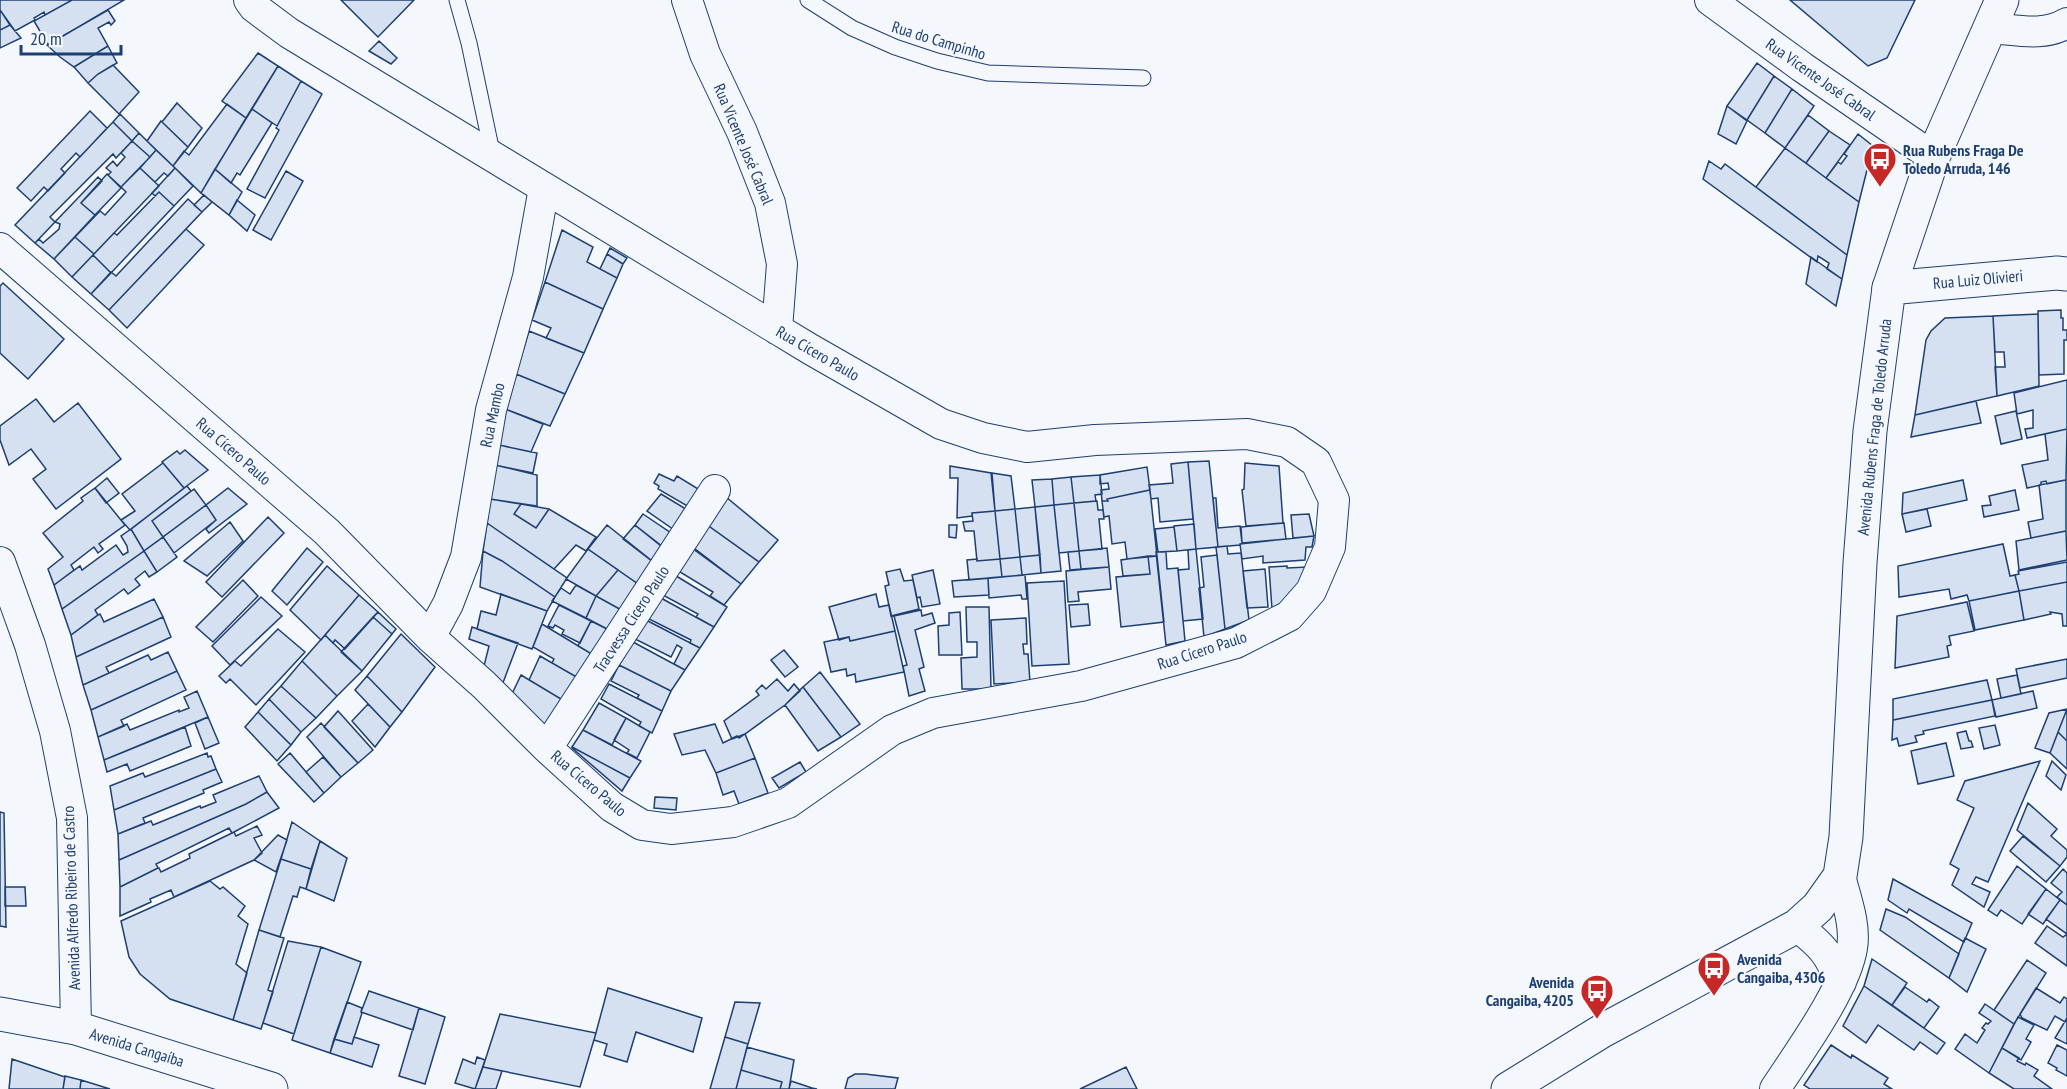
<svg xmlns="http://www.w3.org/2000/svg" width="2067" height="1089" font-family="'PT Sans Narrow',sans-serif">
<rect width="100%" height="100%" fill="#f4f7fb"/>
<!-- building -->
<path fill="#d5e0f0" stroke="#1d3f73" stroke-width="1.5" d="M0,0H72L45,15L44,12L34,18L35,20L15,31L0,10Z
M72,0H124L48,45L34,21Z
M341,0H414L378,37Z
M1790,0H1915L1887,58L1868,66Z
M0,10L10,25L0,30Z
M108,10L115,21L111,25L109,22L98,28L108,46L74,67L60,57L47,45Z
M10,25L21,38L0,48V30Z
M379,41L397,58L391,64L369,51Z
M108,46L117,63L98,74L88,83L74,67Z
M258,53L278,66L246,118L222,101Z
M1757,63L1774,76L1747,120L1727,106Z
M113,65L139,92L119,114L88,83L98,74Z
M278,66L301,81L277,126L252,109Z
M1774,76L1792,89L1765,133L1747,120Z
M301,81L322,94L265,198L247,189L279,130L276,128Z
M1792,89L1814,106L1785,148L1765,133Z
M177,103L202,128L188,147L162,122Z
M227,104L246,118L201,193L173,166L184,151L189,155Z
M1727,106L1747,121L1736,144L1718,134Z
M252,109L272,123L240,175L237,173L231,183L215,169Z
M90,111L107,128L80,157L76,153L61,169L65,173L48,191L44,187L31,201L17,188Z
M120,114L139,133L132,141L113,122Z
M1808,115L1829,131L1806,163L1785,148Z
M161,121L188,147L173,166L147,141Z
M113,122L132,141L116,158L113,154L50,217L55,222L35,243L15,225Z
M1829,131L1850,145L1826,178L1806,163Z
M139,133L156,150L150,157L132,141Z
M1858,134L1873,146L1859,202L1826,178L1838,162L1841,164L1847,156L1844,154Z
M132,141L150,157L121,187L108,175L111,172L106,168L113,161L117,166L125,157L121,153Z
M1785,148L1859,202L1847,255L1756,187Z
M156,150L175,168L168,176L164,173L155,182L140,168Z
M1709,161L1721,169L1725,164L1847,255L1842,279L1827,269L1829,263L1818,256L1817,262L1703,179Z
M140,168L159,186L94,254L75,237L100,211L105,215L126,192L121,187Z
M175,168L193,186L174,206L159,192L155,196L152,193Z
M215,169L242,192L229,215L201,193Z
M286,171L303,181L271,240L253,230Z
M107,174L121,188L95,215L81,203Z
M98,177L102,181L81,203L95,215L54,259L35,243L39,239L43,243L59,229L60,224L55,222Z
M159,192L174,206L111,273L93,255L114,233L117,235Z
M204,195L212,202L202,212L194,205Z
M188,199L202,212L109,310L91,294L111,272L116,276Z
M237,200L255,215L247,231L229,215Z
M186,229L204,245L127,328L109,310Z
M562,230L593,247L587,262L617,278L603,309L545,282Z
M75,237L94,254L72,277L54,259Z
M610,248L627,258L623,264L607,254Z
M607,254L623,264L617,278L600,269Z
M93,255L111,273L91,294L72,277Z
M1811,257L1842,279L1836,306L1806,284Z
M545,282L603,309L584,353L546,338L551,328L532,320Z
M3,283L64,339L28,379L0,353V286Z
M2061,310V318H2063V330H2067V340H2064V374L2039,375L2038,311Z
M2038,314L2039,386L1997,396L1995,367H2005L2004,352H1995L1993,316Z
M1993,316L1997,396L1915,415L1926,340L1931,331L1945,318Z
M529,331L584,353L565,394L516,374Z
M516,374L565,394L550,426L505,409Z
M2067,380V429L2027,438L2025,429L2033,428V410L2017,414L2014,393Z
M36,399L54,422L78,403L121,459L56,509L33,479L46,469L31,449L9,465L0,440V426Z
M1976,401L1981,423L1911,437L1915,415Z
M505,409L543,424L531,452L499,445Z
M2016,411L2022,439L2001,444L1995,416Z
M2067,429L2066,480L2047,484L2046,481L2041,482V485L2027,488L2022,465L2048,460L2045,434Z
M499,445L537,453L533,473L495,465Z
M185,450L208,470L184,488L162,462L177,451L180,454Z
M1209,461L1218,547L1196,549L1188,462Z
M1188,462L1193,519L1160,522L1158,498L1151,499L1149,485L1173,483L1171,464Z
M163,463L184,488L130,530L121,520L135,511L122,494Z
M1245,463L1279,466L1283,523L1246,526L1242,490L1244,489Z
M495,465L537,475V506L490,499Z
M950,466L991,473L995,511L972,513V516L957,518L958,478H950Z
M1147,467L1150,490L1107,499L1108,501H1102L1101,490L1109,489L1108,483L1100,484V475Z
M992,473L1011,476L1015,509L995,511Z
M659,474L674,481L677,476L708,495L696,511L658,489L659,486L654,483Z
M1100,475L1102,494L1095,495L1096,501L1074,503L1071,477Z
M1071,477L1074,503L1054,505L1052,479Z
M107,478L119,493L106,503L95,488Z
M1052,479L1054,505L1035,507L1032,480Z
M1963,480L1967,500L1902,514L1903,493Z
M2066,480V531L2031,538L2028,522L2043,519L2039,485Z
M187,486L191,491L152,521L163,537L144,551L131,529Z
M95,488L125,525L99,544L103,549L98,553L94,547L71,565L74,570L54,585L48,569L63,557L43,533L83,501L81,498Z
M228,488L247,504L209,533L206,529L216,520L206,505Z
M194,489L206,505L163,537L152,521Z
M1150,490L1157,556L1127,559L1125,542L1112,544L1109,516L1104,517L1102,501H1108L1107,499Z
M2015,490L2019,510L1984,517L1982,506L1991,505L1989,496Z
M661,494L694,514L680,534L647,511Z
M726,497L778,540L759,562L706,524Z
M1213,498H1216L1218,528L1240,526L1242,543L1240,545L1218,547Z
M490,499L521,504L514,514L536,528L549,509L596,537L586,551L576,545L554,569L487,523Z
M1097,501L1098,510H1103L1104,519H1099L1102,549L1079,551L1074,503Z
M1074,503L1079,551L1059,553L1054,505Z
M521,504L549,509L536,528L514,514Z
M206,505L216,520L174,553L163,537Z
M1054,505L1061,571L1041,573L1035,507Z
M1035,507L1040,555L1020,557L1015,509Z
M1015,509L1020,557L1000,559L995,511Z
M1927,509L1931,526L1906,532L1902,514Z
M995,511L1000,559L977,561L974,531H965L963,522L973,521L972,513Z
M643,514L671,533L661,546L635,525Z
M1309,514L1314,536L1293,538L1291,515Z
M268,517L284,533L222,597L206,582Z
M230,522L243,541L207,576L184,561Z
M487,523L567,578L555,597L502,561L483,551Z
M1284,523L1286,539L1242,543L1241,527Z
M706,524L759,562L741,584L690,545Z
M1194,524L1196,549L1177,551L1174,526Z
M607,525L657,565L641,586L588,549Z
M635,525L668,551L657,565L623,539Z
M949,525H957L956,538L949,537Z
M1174,527L1177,551L1158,552L1155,529Z
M131,529L144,551L62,609L54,585L80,566L82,570L116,545L123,555L128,552L127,546L121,536Z
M2066,531L2067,560L2019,570L2016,541Z
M1314,536L1312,547H1306L1305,560L1263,563V556L1242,559L1240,544Z
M163,537L177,557L157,572L144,551Z
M2003,544L2010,576L2015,575L2019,591L1969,601L1967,595L1951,599L1949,589L1899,597L1898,566Z
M689,546L741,584L724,605L710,596L713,592L680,572Z
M1227,546L1228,554L1241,553L1249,620L1225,629L1216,547Z
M307,548L323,562L287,605L272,591Z
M1107,548L1109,567L1081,569L1079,551Z
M588,549L618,570L596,596L566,579Z
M1196,549L1203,619L1183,621L1178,570L1189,569L1188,550Z
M144,551L157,572L149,577L145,571L135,579L140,585L128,594L124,589L95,610L98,615L71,635L62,609Z
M483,551L502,561L555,597L547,611L480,587Z
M1079,551L1081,569L1070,570L1068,552Z
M1156,552H1166L1167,569L1178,568L1185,641L1166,645Z
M1040,555L1041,573L1022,575L1020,557Z
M1217,555L1225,629L1204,637L1199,588L1204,587L1201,557Z
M1148,556L1150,574L1123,576L1121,560Z
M1148,556H1157L1164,622L1121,627L1116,577L1150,574Z
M1020,557L1022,575L1002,577L1000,559Z
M977,559V561L1000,559L1002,577L969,580L967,560Z
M2067,562V582L2019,591L2015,575L2019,574L2018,571Z
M327,566L359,595L321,640L290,610Z
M1287,566V568L1308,567L1293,594L1275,609H1272L1269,567Z
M1109,567L1111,589L1078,592L1079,601L1068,602L1066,571Z
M900,569L904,581L913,580L919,609L891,616L885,586L889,585L886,572Z
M1265,569L1268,607L1247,608L1243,571Z
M618,570L641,586L625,612L596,596Z
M933,570L940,604L922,607L920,597L917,598L912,575Z
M673,574L727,607L714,627L696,617L698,614L661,594Z
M1025,575L1027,599H1022L1021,595L989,598L988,578Z
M988,578L989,595L954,597L952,581Z
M243,580L258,596L213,642L196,627Z
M1064,581L1069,664L1032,666L1027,583Z
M2067,582V626H2063L2062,614L2050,612L2051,614L2024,620L2019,591Z
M576,585L596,596L586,618L552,601L561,588L570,594Z
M2019,591L2024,620L1975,630L1969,601Z
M501,594L547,611L532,649L477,629L481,611L496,615Z
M876,594L879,607L889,605L895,631L850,641L849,637L839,640L829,607Z
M359,595L378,612L345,649L335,640L333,643L325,635Z
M596,596L625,612L613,632L586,618Z
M261,597L282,616L230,665L212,646Z
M659,597L714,627L700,648L690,643L691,640L647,618Z
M154,599L163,617L76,657L71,635L98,615L100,614L104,622Z
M1967,602L1974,631L1949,636L1951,645L1947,646L1949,657L1895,668L1897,616Z
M1088,604L1090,625L1071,627L1069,605Z
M559,605L591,621L580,643L562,634L564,630L555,625L553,628L548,626Z
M966,607H989L991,689H962L961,658L977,657V642H967Z
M921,610L922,616L932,613L935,623L915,630L924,667L919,669L925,691L909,696L903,666L907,665L894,616Z
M378,612L396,629L392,634L373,617Z
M960,612L962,655H939L938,626L949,625V613Z
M163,617L171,637L106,667L109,673L83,685L76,657Z
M373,617L392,634L362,671L341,652Z
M1026,618L1027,644H1023L1024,654H1028L1030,682L994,684L991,620Z
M646,620L700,648L685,670L674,664L682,648L677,645L671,657L635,639Z
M591,621L613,632L595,656L578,646Z
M542,624L595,656L580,679L552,663L554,659L533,647Z
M472,627L518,643L501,688L484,666L489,646L469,639Z
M278,629L305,652L256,705L230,679L226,683L219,676L235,661L241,666Z
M895,631L904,672L856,682L855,674L847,676L846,669L831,672L824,642L849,637L850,641Z
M401,634L435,667L402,712L367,676Z
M325,635L362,671L337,696L302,661Z
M633,642L685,670L671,691L619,665Z
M784,650L798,667L785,677L771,660Z
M168,652L177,671L91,710L83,685L148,655L151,660Z
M540,656L580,679L566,702L529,680Z
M2067,659V678L2020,688L2016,669Z
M302,661L337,696L316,718L281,686Z
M619,665L671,691L662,711L637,698L639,695L611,681Z
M177,671L186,690L121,720L124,726L98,737L91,710Z
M820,672L860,724L841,737L803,687Z
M521,675L566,702L549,728L510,698Z
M2017,675L2021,694L2001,698L1997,679Z
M367,676L402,712L390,727L355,690Z
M777,679L788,691L794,684L800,691L785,705L745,734L732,739L724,721L759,695L756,691L762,685L766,689Z
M1987,680L1992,700L1893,720V699Z
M609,684L662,711L652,733L639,726L641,722L601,699Z
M281,686L316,718L301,732L269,699Z
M803,687L841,737L818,751L785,705Z
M197,691L208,717L104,760L98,737L127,724L130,730L179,710V712L189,708L184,697Z
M2033,691L2037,708L1996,717L1992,700Z
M269,699L301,732L291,745L258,712Z
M1992,700L1995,716L1923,731L1924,734L1915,736L1917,742L1899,746L1897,738L1892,740L1893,720Z
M599,703L626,718L612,745L583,730Z
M368,704L390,727L375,747L352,721Z
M2067,709V741L2058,732Z
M2067,709L2050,753L2035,748L2049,713Z
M338,711L373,750L358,763L324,727Z
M258,712L291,745L277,761L245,727Z
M208,717L219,743L205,749L195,723Z
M626,718L650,732L637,758L627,753L629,750L614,740Z
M321,723L358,763L341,777L307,737Z
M715,724L723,743L737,736L739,738L745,734L755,758L716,773L705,750L682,755L674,734Z
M1995,725L2000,745L1984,749L1979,728Z
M185,727L191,746L130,771L127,764L107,772L104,760Z
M583,730L641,761L630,778L572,747Z
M1966,731L1969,741H1971L1973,747L1961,749L1957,733Z
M2058,732L2067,741V769L2050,753Z
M1946,743L1954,776L1918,784L1911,751Z
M572,747L630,778L622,791L572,748Z
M207,753L208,757L211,756L216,769L114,810L110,786L143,773L145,777Z
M290,753L324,793L314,802L278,764Z
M323,757L341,777L324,793L306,772Z
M755,758L768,793L739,804L734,791L723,795L716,773Z
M2040,761L1988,882L1976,877L1972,884L1990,892L1984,907L1952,885L1959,869L1950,864L1974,808L1957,800L1965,781Z
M2052,761L2066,775L2061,790L2046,776Z
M800,762L806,772L779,788L772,778Z
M216,769L222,782L203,790L204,793L143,818L145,823L118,834L114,810Z
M259,776L267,792L246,804L119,860L118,834L151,821L153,825L200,806L201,808L216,802L213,795Z
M267,792L279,808L234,832L232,833L229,828L156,864L158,868L120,887L119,860L246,804Z
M655,797L677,798L676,810L654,808Z
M2028,803L2057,829L2051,836L2067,850V857L2060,866L2017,830Z
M0,812L4,813L6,927L0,926Z
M292,822L320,841L311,869L281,859Z
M257,826L262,835L254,838L262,853L254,860L174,897L171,890L150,899L151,902L120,916V887L158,868H159L161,872L190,858L189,854L232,833L234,832L236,836Z
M278,835L287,840L276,872L254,860Z
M2023,836L2060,866L2046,882L2010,851Z
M320,841L347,858L334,901L306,889Z
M281,859L311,869L306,889L300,887L297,897L293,896L280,937L259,930Z
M2017,866L2046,889L2022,924L2001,910L1997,916L1988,910Z
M2063,869L2067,873V905L2057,897L2062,892L2051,883Z
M1893,879L1972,923L1964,942L1909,909L1907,913L1888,900Z
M210,881L220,889L223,887L245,906L238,916L248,924L236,964L247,973L233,1020L170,999L140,974L129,957L121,921Z
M5,887H25L26,906H5Z
M2046,889L2060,900L2043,924L2028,914Z
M2060,900L2067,905V934L2046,919Z
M1886,909L1905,917L1959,954L1949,978L1880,930Z
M2047,926L2063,937L2067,934V966L2035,943Z
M259,930L284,938L268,990L273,992L261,1029L233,1020Z
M1965,938L1986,949L1967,992L1949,978Z
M288,941L321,947L294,1034L263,1023Z
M321,947L361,962L330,1053L292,1040Z
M1872,959L1907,983L1892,1005L1864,986Z
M2027,960L2046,973L2014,1024L1994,1010Z
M1864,986L1945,1043L1937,1054L1920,1042L1914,1050L1878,1025L1866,1043L1843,1026Z
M1905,987L1927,1002L1929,999L1939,1007L1924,1028L1892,1005Z
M608,988L702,1018L693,1052L636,1032L627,1062L604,1055L607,1044L594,1040Z
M2036,988L2060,1003L2064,997L2067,999V1018L2065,1022L2055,1016L2047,1030L2022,1018L2020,1014Z
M369,991L419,1008L413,1030L361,1012Z
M347,1002L362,1008L361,1012L362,1013L352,1044L334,1039Z
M735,1002L760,1003L748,1044L725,1037Z
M1985,1004L2014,1024L1989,1073L1955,1049L1965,1034L1977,1043L1985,1030L1982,1028L1986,1023L1988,1024L1991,1021L1979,1013Z
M419,1008L445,1017L425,1084L399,1076Z
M500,1014L596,1033L580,1087L483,1067Z
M2018,1017L2034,1025L2026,1039L2031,1042L2021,1060L2002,1048Z
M2067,1018V1044L2055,1038Z
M354,1037L379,1045L372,1067L330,1053L334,1039L352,1044Z
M725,1037L748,1044L736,1089H710Z
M1831,1045L1851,1058L1852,1055L1888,1078L1884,1084L1892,1089H1810L1804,1085Z
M2057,1045L2067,1050V1076L2056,1070L2057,1068L2048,1063Z
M747,1047L794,1060L789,1089H780L782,1082L741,1070Z
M2002,1048L2019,1058L2017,1061L2025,1065L2026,1063L2038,1070L2034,1076L2052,1089H2014L1989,1073Z
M477,1057L485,1060L475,1089L455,1083L463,1059L475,1064Z
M12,1059L65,1077L63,1089H9Z
M483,1067L502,1071L496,1089H475Z
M1126,1067L1137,1089H1080Z
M741,1070L782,1082L780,1089H736Z
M855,1074H865L898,1078L895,1089H845L848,1078Z
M65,1076L81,1080L80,1089H63Z
M81,1080L110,1089H80Z
M791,1081L812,1088L817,1089H789Z"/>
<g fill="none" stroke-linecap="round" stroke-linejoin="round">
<!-- service casing -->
<g stroke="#1d3f73" stroke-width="17">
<path id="service" d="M457,0L469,43L493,157
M808,0L852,28L895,47L937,61L988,73L1143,78"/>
</g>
<!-- minor casing -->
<g stroke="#1d3f73" stroke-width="32">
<path id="minor" d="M687,0L705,54L742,132L770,203L782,264L777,329
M1710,0L1802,67L1933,157
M1991,28C2018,30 2043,37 2067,23
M0,248L327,532L430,637L484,685L547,748L612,807L642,825L671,829L733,822L788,803L892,730L933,713L1081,686L1236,643L1289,616L1311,591L1330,547L1334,500L1316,462L1287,442L1247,434L1095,440L1027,447L983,438L941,424L810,349L289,33L254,7L249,0
M0,562L30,645L55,731L72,818L76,1028
M430,637L448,604L466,557L491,410L528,277L544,188
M547,748L715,490
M1797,926C1822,946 1828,952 1841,982
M1775,1089C1799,1052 1845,990 1852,948C1856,925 1846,899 1840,876"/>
</g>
<!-- tertiary casing -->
<g stroke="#1d3f73" stroke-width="35">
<path id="tertiary" d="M1889,288L1933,157L2002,0"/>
</g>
<!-- secondary casing -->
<g stroke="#1d3f73" stroke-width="35">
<path id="secondary" d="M0,1014L76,1028L271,1089
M1508,1089L1602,1031L1797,926L1818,907L1840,876L1846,837L1860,563L1870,431L1889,288L2057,273L2067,274"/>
</g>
<!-- service -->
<use href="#service" stroke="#f4f7fb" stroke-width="15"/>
<!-- minor -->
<use href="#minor" stroke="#f4f7fb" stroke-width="30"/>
<!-- tertiary -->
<use href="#tertiary" stroke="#f4f7fb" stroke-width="33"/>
<!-- secondary -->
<use href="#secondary" stroke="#f4f7fb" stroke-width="33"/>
</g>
<!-- icons -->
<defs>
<g id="bus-pin" transform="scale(1.725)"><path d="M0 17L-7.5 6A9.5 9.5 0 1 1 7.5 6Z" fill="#c62828" stroke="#f4f7fb"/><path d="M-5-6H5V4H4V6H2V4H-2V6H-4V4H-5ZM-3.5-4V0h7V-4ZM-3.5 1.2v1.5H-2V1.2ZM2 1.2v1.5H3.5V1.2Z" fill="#fff"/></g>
</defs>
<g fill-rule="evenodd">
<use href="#bus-pin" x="1880" y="159"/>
<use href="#bus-pin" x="1714" y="968"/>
<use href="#bus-pin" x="1597" y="991"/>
</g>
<g text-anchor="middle" stroke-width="4.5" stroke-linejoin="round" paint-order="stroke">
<!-- street labels -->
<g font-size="16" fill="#1d3f73" stroke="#f4f7fb">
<text transform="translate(939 40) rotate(17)" y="6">Rua do Campinho</text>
<text transform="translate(1821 79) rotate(35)" y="6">Rua Vicente José Cabral</text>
<text transform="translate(744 144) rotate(67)" y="6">Rua Vicente José Cabral</text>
<text transform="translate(1978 279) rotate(-5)" y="6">Rua Luiz Olivieri</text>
<text transform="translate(818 353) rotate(30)" y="6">Rua Cícero Paulo</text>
<text transform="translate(492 415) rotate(-78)" y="6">Rua Mambo</text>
<text transform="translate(1874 427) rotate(-84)" y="6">Avenida Rubens Fraga de Toledo Arruda</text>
<text transform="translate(234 451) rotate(41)" y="6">Rua Cícero Paulo</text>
<text transform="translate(631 619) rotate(-57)" y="6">Tracvessa Cicero Paulo</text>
<text transform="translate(1202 650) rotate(-18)" y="6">Rua Cícero Paulo</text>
<text transform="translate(589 783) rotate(40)" y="6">Rua Cícero Paulo</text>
<text transform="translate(71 898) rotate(-92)" y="6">Avenida Alfredo Ribeiro de Castro</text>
<text transform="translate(137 1047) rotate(17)" y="6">Avenida Cangaíba</text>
</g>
<!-- poi labels -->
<g font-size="16" font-weight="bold" fill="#1d3f73" stroke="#f4f7fb" text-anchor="start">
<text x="1903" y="156">Rua Rubens Fraga De<tspan x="1903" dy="18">Toledo Arruda, 146</tspan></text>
<text x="1737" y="965">Avenida<tspan x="1737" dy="18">Cangaiba, 4306</tspan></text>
<text x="1574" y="988" text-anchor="end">Avenida<tspan x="1574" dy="18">Cangaiba, 4205</tspan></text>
</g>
</g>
<!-- scale -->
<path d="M21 45v9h100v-9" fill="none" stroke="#1d3f73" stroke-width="3"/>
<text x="30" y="45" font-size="18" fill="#1d3f73" stroke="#f4f7fb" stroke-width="4.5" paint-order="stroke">20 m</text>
</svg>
